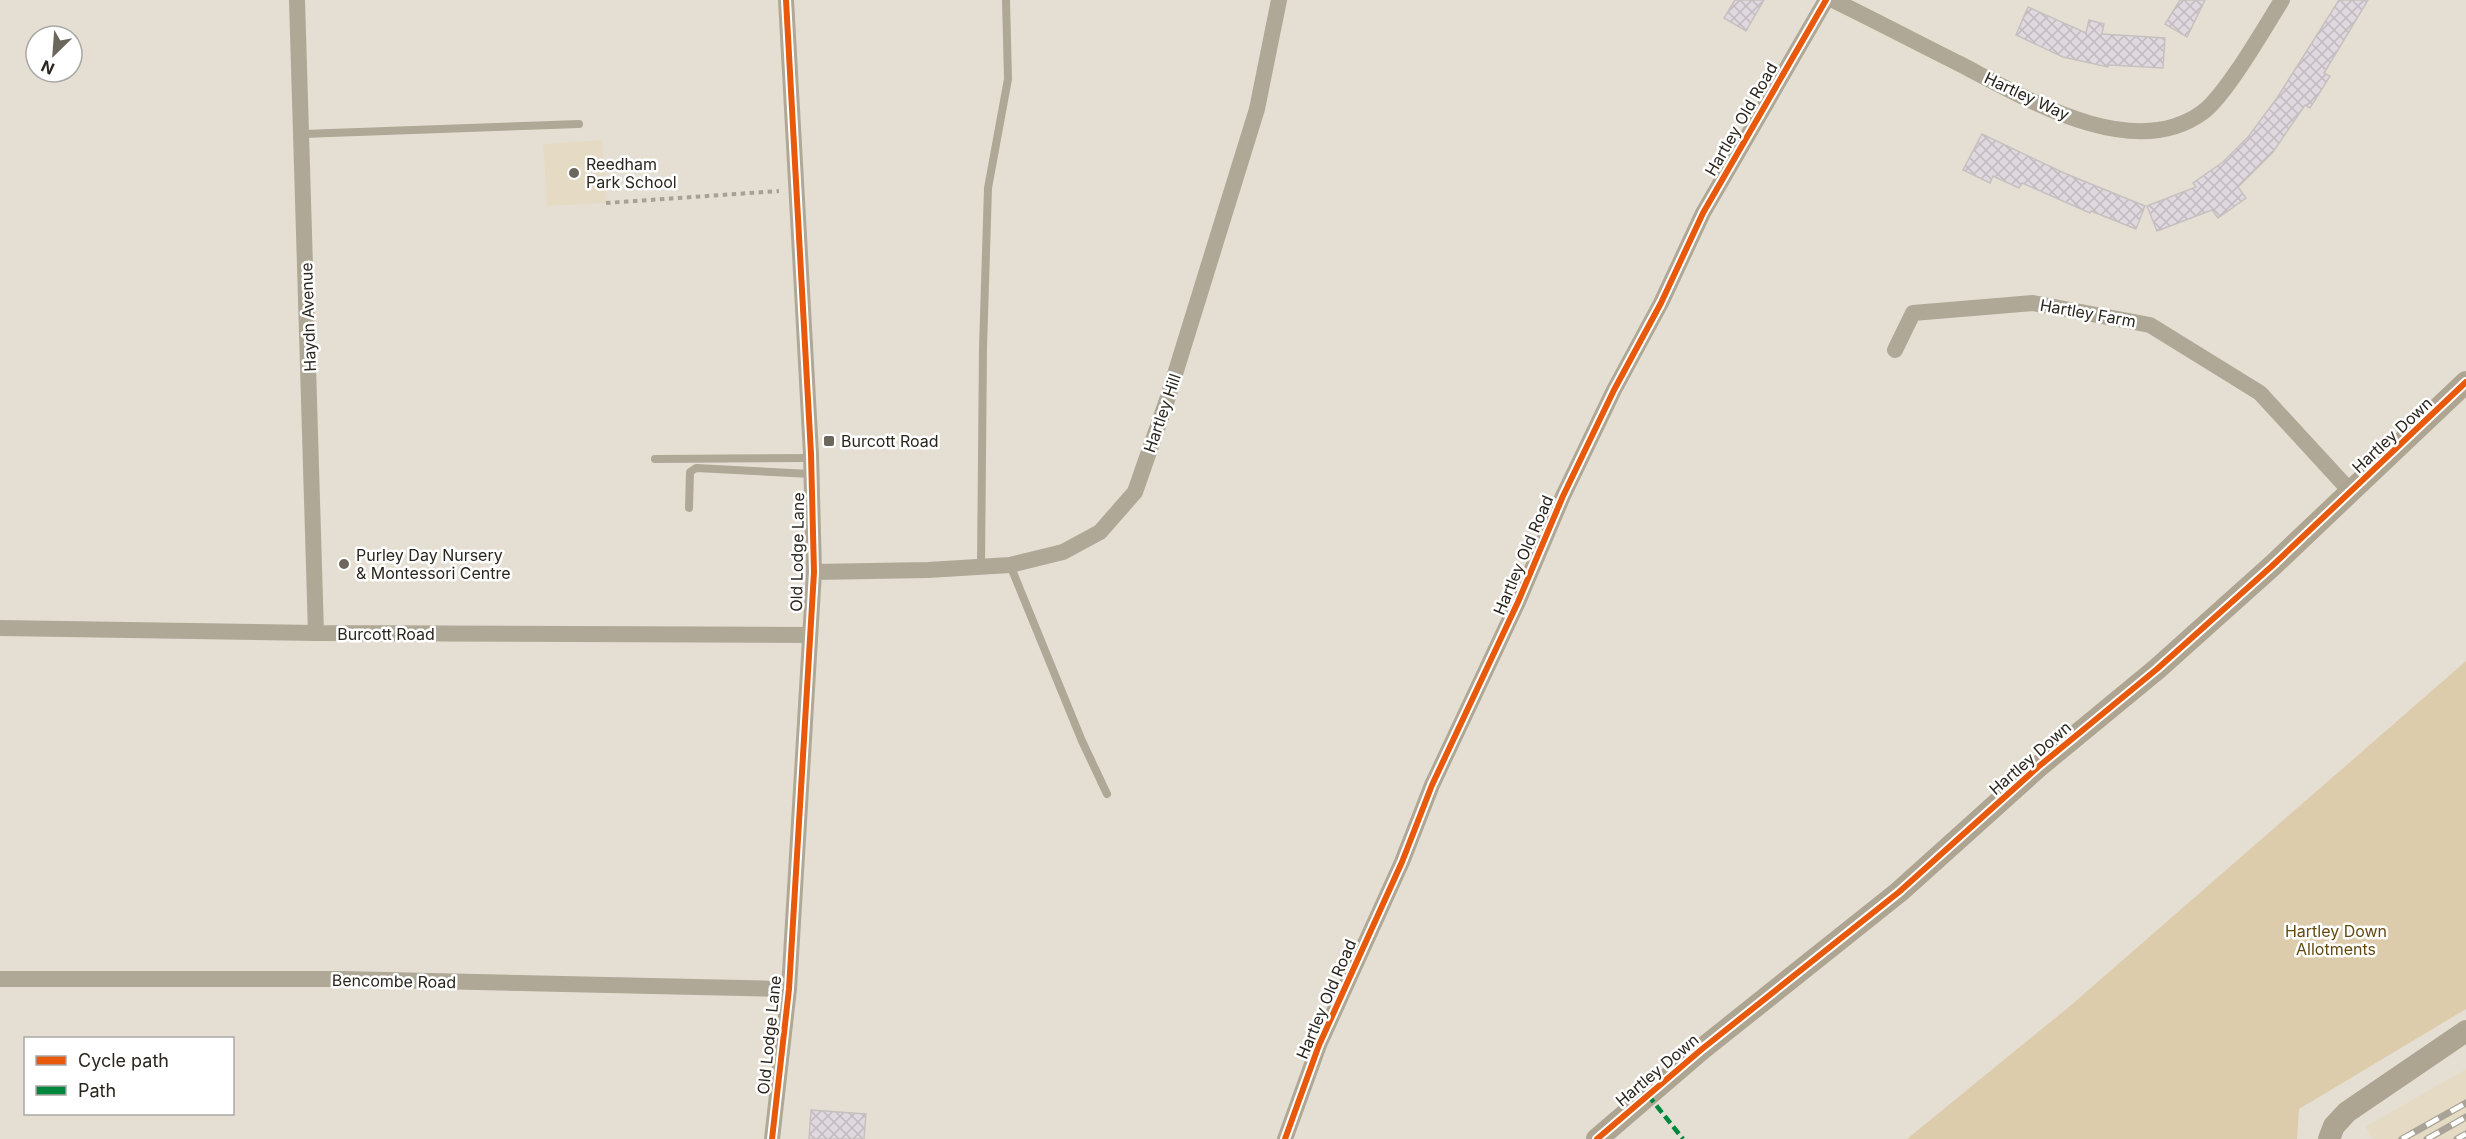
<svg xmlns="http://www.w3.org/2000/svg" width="2466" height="1139" font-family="Inter,sans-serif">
<defs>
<pattern id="building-cross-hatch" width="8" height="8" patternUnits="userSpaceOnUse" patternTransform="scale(1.5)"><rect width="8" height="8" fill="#dfd8de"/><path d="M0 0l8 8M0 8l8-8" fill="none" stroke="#c0b9be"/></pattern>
</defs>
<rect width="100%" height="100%" fill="#e5dfd3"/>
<!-- built -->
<path fill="#e5dbc5" d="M602,140L606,203L547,206L543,144Z
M2466,1069V1139H2373L2365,1127Z"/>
<!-- green -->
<path fill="#ddccac" d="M2466,661V1009L2299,1109L2297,1139H1907L2070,1006Z"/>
<!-- building -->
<path fill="url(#building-cross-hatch)" stroke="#c6c1c0" stroke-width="1.5" d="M1735,0H1764L1746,31L1724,18Z
M2180,0H2205L2187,37L2165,24Z
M2339,0H2368L2324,73L2330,76L2310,108L2305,105L2273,152L2238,187L2246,198L2218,218L2212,210L2157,231L2147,206L2196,187L2193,183L2223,162L2248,137L2277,98Z
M2028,7L2086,33L2089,20L2104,24L2102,34L2165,38L2163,68L2109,65L2108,67L2063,57L2016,35Z
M1982,134L2064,173L2145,206L2136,229L2091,211L2090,213L2022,183L2019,188L1993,176L1990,183L1963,170Z
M811,1110L866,1114L864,1139H809Z"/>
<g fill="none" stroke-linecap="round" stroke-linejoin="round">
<!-- path -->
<path stroke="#a7a194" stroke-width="4" stroke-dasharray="4.5 4.5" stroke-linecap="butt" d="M606,203L779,191"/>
<!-- lane -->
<path stroke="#afa897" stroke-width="8" d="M303,134L579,124
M655,459L811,458
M689,508L690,472L696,468L811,474
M1010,565L1082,741L1107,794
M981,567L983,348L988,188L1008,79L1006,0"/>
<!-- street -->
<path stroke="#afa897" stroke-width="16" d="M297,0L316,633
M1833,0C1876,21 1918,43 1960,64C2025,98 2133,164 2203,112C2226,95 2265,27 2282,0
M1895,350L1913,313L2033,303L2150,325L2260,393L2351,492
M814,572L928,570L1010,565L1063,552L1100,532L1135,492L1167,400L1257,109L1279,0
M0,628L316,633L808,635
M0,979H343L789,989
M772,1139L789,989L814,572L811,454L786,0
M1285,1139L1319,1045L1402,862L1432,785L1518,602L1563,496L1614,390L1661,303L1703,213L1826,0"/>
<!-- secondary -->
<path stroke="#ada492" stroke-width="22" d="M1597,1139L1702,1049L1899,892L2038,767L2157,669L2272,566L2466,382
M2329,1139L2334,1126L2347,1112L2466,1031"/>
<!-- rail casing -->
<g stroke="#a9a397" stroke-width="7">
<path id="rail" d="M2402,1139L2466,1103
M2427,1139L2466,1117
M2457,1139L2466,1134"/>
</g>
<!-- rail -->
<use href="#rail" stroke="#fff" stroke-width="4.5" stroke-dasharray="14" stroke-linecap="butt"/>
<!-- quiet -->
<path stroke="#00873e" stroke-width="4.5" stroke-dasharray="9 4.5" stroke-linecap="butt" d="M1648,1095L1683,1139"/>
<!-- cycleway casing -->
<g stroke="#fff" stroke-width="10">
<path id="cycleway" d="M772,1139L789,989L814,572L811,454L786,0
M1285,1139L1319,1045L1402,862L1432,785L1518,602L1563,496L1614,390L1661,303L1703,213L1826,0
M1597,1139L1702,1049L1899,892L2038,767L2157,669L2272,566L2466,382"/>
</g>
<!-- cycleway -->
<use href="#cycleway" stroke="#e8590c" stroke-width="6"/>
</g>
<!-- markers -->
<g fill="#6b675d" stroke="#fff" stroke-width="2">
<circle cx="574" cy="173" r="6"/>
<rect x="823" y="435" width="12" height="12" rx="3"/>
<circle cx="344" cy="564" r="6"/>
</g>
<g text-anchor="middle" stroke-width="5" stroke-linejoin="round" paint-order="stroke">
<!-- street labels -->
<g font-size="16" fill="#2a261e" stroke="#fff">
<text transform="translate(2027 96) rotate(25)" y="6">Hartley Way</text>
<text transform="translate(1741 119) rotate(-60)" y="6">Hartley Old Road</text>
<text transform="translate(2088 313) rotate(10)" y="6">Hartley Farm</text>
<text transform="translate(308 317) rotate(-92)" y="6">Haydn Avenue</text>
<text transform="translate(1162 413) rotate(-71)" y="6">Hartley Hill</text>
<text transform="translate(2392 435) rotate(-43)" y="6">Hartley Down</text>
<text transform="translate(797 552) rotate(-89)" y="6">Old Lodge Lane</text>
<text transform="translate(1523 555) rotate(-67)" y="6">Hartley Old Road</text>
<text x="386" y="640">Burcott Road</text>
<text transform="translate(2030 758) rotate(-41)" y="6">Hartley Down</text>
<text transform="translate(394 981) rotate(1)" y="6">Bencombe Road</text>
<text transform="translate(1326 999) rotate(-67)" y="6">Hartley Old Road</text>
<text transform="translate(769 1035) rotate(-84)" y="6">Old Lodge Lane</text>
<text transform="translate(1657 1070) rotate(-40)" y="6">Hartley Down</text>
</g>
<!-- poi labels -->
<g font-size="16" fill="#2a261e" stroke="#fff" text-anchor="start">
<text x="586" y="170">Reedham<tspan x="586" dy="18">Park School</tspan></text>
<text x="841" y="447">Burcott Road</text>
<text x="356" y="561">Purley Day Nursery<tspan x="356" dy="18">&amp; Montessori Centre</tspan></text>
</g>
<!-- park labels -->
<g font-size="16" fill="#634b10" stroke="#fff">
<text x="2336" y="937">Hartley Down<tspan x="2336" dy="18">Allotments</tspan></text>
</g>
</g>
<!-- legend -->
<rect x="24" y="1037" width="210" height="78" fill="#ffffff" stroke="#aaa8a5" stroke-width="1.5"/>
<rect x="36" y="1056" width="30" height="9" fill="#e8590c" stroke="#aaa8a5" stroke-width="1.5"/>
<text x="78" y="1067" font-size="18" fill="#2a261e">Cycle path</text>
<rect x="36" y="1086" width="30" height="9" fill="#00873e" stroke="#aaa8a5" stroke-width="1.5"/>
<text x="78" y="1097" font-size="18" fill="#2a261e">Path</text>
<!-- north arrow -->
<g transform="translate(54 54) rotate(205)"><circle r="28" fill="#ffffff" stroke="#aaa8a5" stroke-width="1.5"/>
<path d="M0-4.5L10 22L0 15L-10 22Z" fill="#6b675d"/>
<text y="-9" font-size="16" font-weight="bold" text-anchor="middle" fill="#2a261e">N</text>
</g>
</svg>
